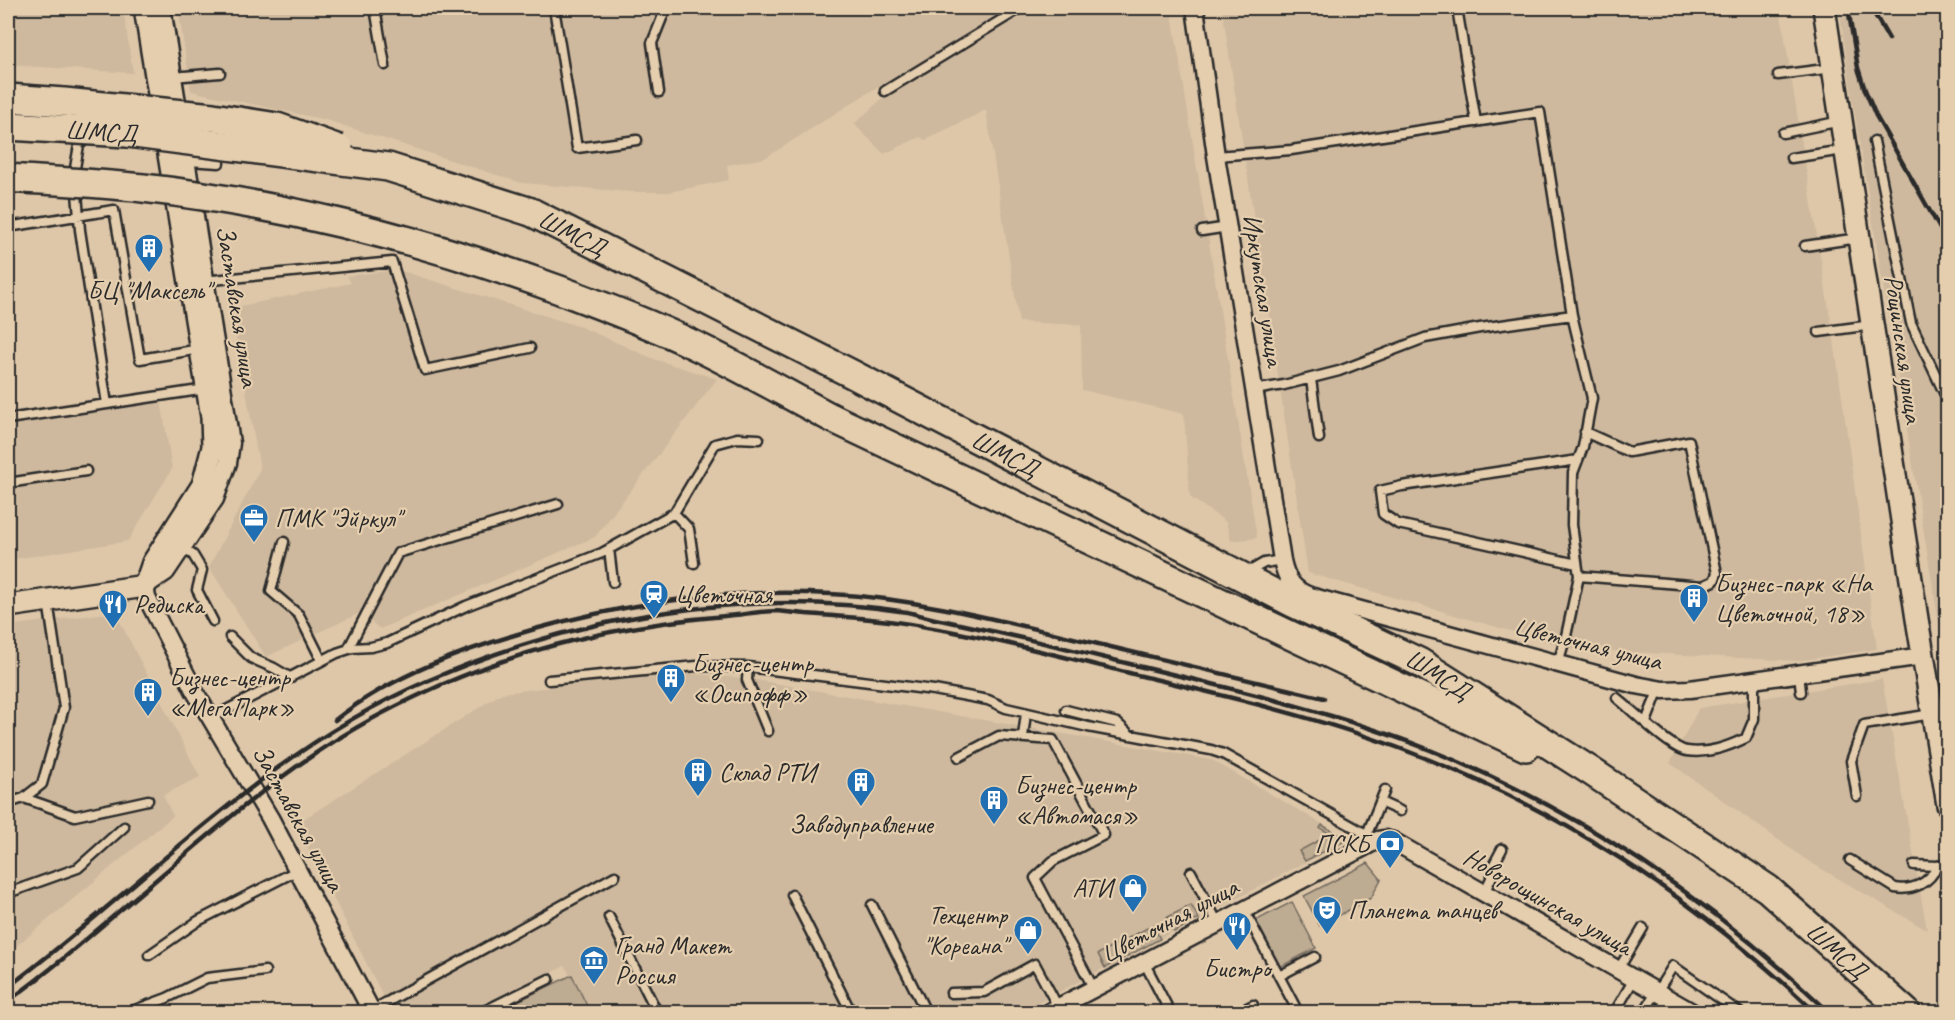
<svg xmlns="http://www.w3.org/2000/svg" width="1955" height="1020" font-family="Caveat,sans-serif">
<rect width="100%" height="100%" fill="#dec7a9"/>
<filter id="ink" filterUnits="userSpaceOnUse"><feTurbulence type="fractalNoise" baseFrequency=".0167" numOctaves="2"/><feDisplacementMap in="SourceGraphic" scale="12" xChannelSelector="R" yChannelSelector="G"/><feConvolveMatrix kernelMatrix="1 2 1 2 8 2 1 2 1" color-interpolation-filters="sRGB"/></filter>
<g filter="url(#ink)">
<!-- built -->
<path fill="#ceb99e" d="M8,8H123L133,73L8,65Z
M178,8H1171L1257,538L1231,541L1226,522L1190,497L1184,414L1082,390L1081,325L1019,322L986,110L925,140L920,137L884,154L854,124L885,96L877,87L765,158L727,165L729,180L669,192H631L522,183L326,120L191,91Z
M1222,8H1780L1835,347L1877,649L1797,661L1573,649L1308,573Z
M1839,8H1947V673L1853,103Z
M386,271L405,272L581,327L654,359L717,379L595,537L380,629L360,613L266,657L209,567L260,469L231,308L351,283L347,276Z
M8,383L12,411L78,401L81,415L161,400L172,469L128,541L8,560Z
M115,612L200,777L163,795L173,816L8,953V626Z
M674,672L751,679L1212,760L1343,836L1344,842L1021,1012H589L565,966L470,1012H391L296,824L502,693Z
M1882,679L1927,930L1808,861L1670,763L1699,708Z"/>
<!-- green -->
<path fill="#bdab92" stroke="#746b5e" stroke-width="1.5" d="M1322,825L1343,837V842L1305,861L1299,851L1329,835V833L1320,828Z
M1368,863L1381,879L1371,898L1320,926L1304,896Z
M1292,902L1316,948L1280,967L1255,921Z
M1191,905L1199,919L1174,932L1166,918Z
M1153,925L1160,939L1105,968L1098,954Z
M572,975L590,1012H495Z"/>
<g fill="none" stroke-linecap="round" stroke-linejoin="round">
<!-- service casing -->
<g stroke="#2b2b2b" stroke-width="13">
<path id="service" d="M375,8L385,65
M554,8L577,148L637,140
M1457,8L1476,122
M1778,75L1833,68
M172,77L220,73
M885,91L1021,8
M659,92L652,43L666,8
M1783,133L1841,121
M87,138L79,145L75,168L80,230L107,404
M1874,141L1911,323L1948,401
M1216,156L1291,150L1540,112L1572,315L1592,398L1583,447L1573,473L1572,525L1579,576L1566,636L1558,663
M1791,158L1844,150
M187,161L219,163
M8,227L114,210L140,359L200,349
M1202,231L1228,227
M1805,246L1858,238
M203,281L392,262L425,370L530,348
M1819,332L1872,325
M1311,379L1319,438
M1254,390L1284,385L1339,371L1425,338L1480,328L1572,315
M8,419L206,389
M8,483L86,471
M674,513L689,529L694,563
M284,542L271,591L299,615L322,661
M183,548L193,555L202,570L197,590L213,621
M609,549L613,582
M1577,564L1398,524L1383,514L1380,491L1402,486L1578,460
M1250,571L1264,563L1282,560
M1579,576L1703,586L1714,581L1717,573L1689,441L1629,452L1585,432
M230,637L251,658L274,668L291,678
M348,649L398,553L558,504
M748,667L747,680L768,731
M1799,673L1801,692
M549,680L697,666L748,667L934,690L988,700L1006,708L1088,727L1211,750L1223,754L1377,840
M1617,698C1632,710 1671,749 1687,751C1708,754 1727,747 1746,738L1754,719V679
M1066,710L1117,723L1130,735
M211,718L337,653L352,648L371,647L387,643L466,606L602,553L674,513L715,444L737,438L759,439
M1646,722L1659,689
M1023,737L1026,713
M959,757L999,736L1053,740L1104,835L1053,861L1035,878L1094,989
M1857,796L1851,761L1864,725L1932,714
M24,798L75,816L148,800
M1380,802L1400,811
M8,803L24,798L42,784L64,708L48,601
M1367,834L1385,790
M1850,860L1895,888C1913,891 1930,883 1937,866L1948,864
M1914,865L1937,866
M1191,872L1218,923
M8,893L78,868L124,827
M1484,893L1494,872V864L1502,849
M792,895L851,1012
M872,905L926,1012
M1244,910L1298,1012
M609,917L657,1012
M149,955L198,921L298,870
M1144,962L1170,1012
M1618,970L1643,928
M1279,976L1315,957
M951,993L984,992L1035,964L1058,1007
M371,1011L615,876
M129,1012L167,998L207,978L265,971
M482,1012L549,979
M1239,1012L1253,1005
M1615,1012L1634,979
M1644,1012L1673,966L1739,1012
M1660,1012L1668,998"/>
</g>
<!-- minor casing -->
<g stroke="#2b2b2b" stroke-width="21">
<path id="minor" d="M162,8L231,443L228,463L215,499L166,572L145,586L147,598L195,692L270,818L372,1012
M1195,8L1216,156L1282,560C1286,580 1294,591 1313,597L1636,685L1663,690L1690,689L1923,656
M1049,1012L1378,840L1385,839L1393,841L1692,1012"/>
</g>
<!-- tertiary casing -->
<g stroke="#2b2b2b" stroke-width="26">
<path id="tertiary" d="M1824,8L1917,619L1948,805
M8,606L145,586L153,563L203,485L213,447L212,417L145,8"/>
</g>
<!-- primary casing -->
<g stroke="#2b2b2b" stroke-width="32">
<g id="primary">
<path id="s1" d="M531,212L850,373L1293,603L1419,662L1589,770L1768,889L1906,1012"/>
<path d="M830,417L1526,747"/>
</g>
</g>
<!-- service -->
<use href="#service" stroke="#e5ceae" stroke-width="8"/>
<!-- minor -->
<use href="#minor" stroke="#e5ceae" stroke-width="16"/>
<!-- tertiary -->
<use href="#tertiary" stroke="#e5ceae" stroke-width="21"/>
<!-- primary -->
<use href="#primary" stroke="#e5ceae" stroke-width="27"/>
<!-- rail -->
<path stroke="#2b2b2b" stroke-width="4.5" d="M1848,8L1858,68L1865,90L1876,116L1948,243
M1871,8L1889,39
M335,720C392,675 465,649 535,629C632,602 730,588 831,594C912,598 990,618 1069,637C1154,657 1239,677 1324,698
M8,987C146,884 266,750 427,681C575,616 746,587 907,612C920,615 933,619 946,621C1006,634 1066,648 1126,663C1228,688 1332,711 1430,750C1583,811 1710,900 1829,1012
M8,1001C60,964 108,920 157,879C213,831 270,782 333,742C367,720 403,702 441,685C530,646 628,624 725,616C742,615 759,611 776,611C786,612 796,613 806,614C847,617 887,619 927,627C993,638 1059,656 1125,672C1217,694 1310,715 1399,748C1558,807 1692,896 1815,1012"/>
<!-- primary-bridge casing -->
<g stroke="#2b2b2b" stroke-width="32" stroke-linecap="butt">
<g id="primary-bridge">
<path d="M8,98L64,102L213,117L277,127L339,149"/>
<path id="s2" d="M8,126L127,133L388,167L531,212"/>
<path d="M8,178C53,181 98,183 143,188C285,204 426,241 560,290C605,307 651,324 694,345C740,367 785,393 830,417"/>
</g>
</g>
<!-- primary-bridge -->
<use href="#primary-bridge" stroke="#e5ceae" stroke-width="27"/>
</g>
</g>
<!-- icons -->
<defs>
<g id="building-pin" transform="scale(1.5)"><path d="M0 17L-7.5 6A9.5 9.5 0 1 1 7.5 6Z" fill="#1f6fb2" stroke="#e5ceae"/><path d="M-4-6H4V6H1V3H-1V6H-4ZM-2.5-4.3h1.7v1.8h-1.7ZM.8-4.3h1.7v1.8H.8ZM-2.5-1h1.7V.8h-1.7ZM.8-1h1.7V.8H.8Z" fill="#fff"/></g>
<g id="office-pin" transform="scale(1.5)"><path d="M0 17L-7.5 6A9.5 9.5 0 1 1 7.5 6Z" fill="#1f6fb2" stroke="#e5ceae"/><path d="M-6-3h4V-5.5h4V-3h4V5H-6ZM-1-4.5V-3h2v-1.5ZM-6 0V1H6V0Z" fill="#fff"/></g>
<g id="station-pin" transform="scale(1.5)"><path d="M0 17L-7.5 6A9.5 9.5 0 1 1 7.5 6Z" fill="#1f6fb2" stroke="#e5ceae"/><path d="M-3-6H3Q5-6 5-4V2Q5 4 3 4L4.5 6H3L1.5 4h-3L-3 6H-4.5L-3 4Q-5 4-5 2V-4Q-5-6-3-6ZM-3.5-4v3h7v-3ZM-3.5 1v1.5H-2V1ZM2 1v1.5H3.5V1Z" fill="#fff"/></g>
<g id="restaurant-pin" transform="scale(1.5)"><path d="M0 17L-7.5 6A9.5 9.5 0 1 1 7.5 6Z" fill="#1f6fb2" stroke="#e5ceae"/><path d="M-5-6h1v4h1v-4h1v4h1v-4h1v5L-1.5 .5V6h-2V.5L-5-1ZM5-6V6H3V1.5H1.5Q1.5-4 5-6Z" fill="#fff"/></g>
<g id="bank-pin" transform="scale(1.5)"><path d="M0 17L-7.5 6A9.5 9.5 0 1 1 7.5 6Z" fill="#1f6fb2" stroke="#e5ceae"/><path d="M-6-4H6V4H-6ZM0-2.3a2.3 2.3 0 1 0 0 4.6a2.3 2.3 0 1 0 0-4.6Z" fill="#fff"/></g>
<g id="shop-pin" transform="scale(1.5)"><path d="M0 17L-7.5 6A9.5 9.5 0 1 1 7.5 6Z" fill="#1f6fb2" stroke="#e5ceae"/><path d="M-5-2.5h2.3a2.7 3.5 0 0 1 5.4 0H5L5.5 6h-11ZM-1.5-2.5h3a1.5 2.3 0 0 0-3 0Z" fill="#fff"/></g>
<g id="theatre-pin" transform="scale(1.5)"><path d="M0 17L-7.5 6A9.5 9.5 0 1 1 7.5 6Z" fill="#1f6fb2" stroke="#e5ceae"/><path d="M-5-5.5Q0-4 5-5.5V0Q5 5 0 6Q-5 5-5 0ZM-3.3-2.5H-1v1.5H-3.3ZM1-2.5H3.3v1.5H1ZM-2.8 1Q0 5.5 2.8 1Z" fill="#fff"/></g>
<g id="museum-pin" transform="scale(1.5)"><path d="M0 17L-7.5 6A9.5 9.5 0 1 1 7.5 6Z" fill="#1f6fb2" stroke="#e5ceae"/><path d="M0-6L6-3V-2H-6V-3ZM-5-1h2V3h-2ZM-1-1h2V3h-2ZM3-1h2V3H3ZM-6 4H6V6H-6Z" fill="#fff"/></g>
</defs>
<g fill-rule="evenodd">
<use href="#building-pin" x="149" y="248"/>
<use href="#office-pin" x="254" y="518"/>
<use href="#station-pin" x="654" y="594"/>
<use href="#building-pin" x="1694" y="598"/>
<use href="#restaurant-pin" x="113" y="604"/>
<use href="#building-pin" x="671" y="678"/>
<use href="#building-pin" x="148" y="692"/>
<use href="#building-pin" x="698" y="772"/>
<use href="#building-pin" x="861" y="782"/>
<use href="#building-pin" x="994" y="800"/>
<use href="#bank-pin" x="1390" y="844"/>
<use href="#shop-pin" x="1133" y="888"/>
<use href="#theatre-pin" x="1327" y="910"/>
<use href="#restaurant-pin" x="1237" y="926"/>
<use href="#shop-pin" x="1028" y="930"/>
<use href="#museum-pin" x="594" y="960"/>
</g>
<g text-anchor="middle" stroke-width="4.5" stroke-linejoin="round" paint-order="stroke">
<!-- street labels -->
<g font-size="26" fill="#2b2b2b" stroke="#e5ceae">
<text dy="9" stroke="none"><textPath href="#s2" startOffset="93">ШМСД</textPath></text>
<text dy="9" stroke="none"><textPath href="#s1" startOffset="46">ШМСД</textPath></text>
<text transform="translate(1264 290) rotate(81)" y="9">Иркутская улица</text>
<text transform="translate(238 306) rotate(81)" y="9">Заставская улица</text>
<text transform="translate(1904 349) rotate(82)" y="9">Рощинская улица</text>
<text dy="9" stroke="none"><textPath href="#s1" startOffset="532">ШМСД</textPath></text>
<text transform="translate(1588 643) rotate(14)" y="9">Цветочная улица</text>
<text dy="9" stroke="none"><textPath href="#s1" startOffset="1018">ШМСД</textPath></text>
<text transform="translate(299 818) rotate(61)" y="9">Заставская улица</text>
<text transform="translate(1548 901) rotate(30)" y="9">Новорощинская улица</text>
<text transform="translate(1169 920) rotate(-28)" y="9">Цветочная улица</text>
<text dy="9" stroke="none"><textPath href="#s1" startOffset="1504">ШМСД</textPath></text>
</g>
<!-- poi labels -->
<g font-size="26" fill="#2b2b2b" stroke="#e5ceae" text-anchor="start">
<text x="149" y="299" text-anchor="middle">БЦ "Максель"</text>
<text x="275" y="527">ПМК "Эйркул"</text>
<text x="1715" y="592">Бизнес-парк «На<tspan x="1715" dy="30">Цветочной, 18»</tspan></text>
<text x="675" y="603">Цветочная</text>
<text x="134" y="613">Редиска</text>
<text x="692" y="672">Бизнес-центр<tspan x="692" dy="30">«Осипофф»</tspan></text>
<text x="169" y="686">Бизнес-центр<tspan x="169" dy="30">«МегаПарк»</tspan></text>
<text x="719" y="781">Склад РТИ</text>
<text x="1015" y="794">Бизнес-центр<tspan x="1015" dy="30">«Автомася»</tspan></text>
<text x="861" y="833" text-anchor="middle">Заводуправление</text>
<text x="1369" y="853" text-anchor="end">ПСКБ</text>
<text x="1112" y="897" text-anchor="end">АТИ</text>
<text x="1348" y="919">Планета танцев</text>
<text x="1007" y="924" text-anchor="end">Техцентр<tspan x="1007" dy="30">"Кореана"</tspan></text>
<text x="615" y="954">Гранд Макет<tspan x="615" dy="30">Россия</tspan></text>
<text x="1237" y="977" text-anchor="middle">Бистро</text>
</g>
</g>
<!-- margin -->
<rect width="1955" height="1020" fill="none" stroke="#e5ceae" stroke-width="30"/>
<rect x="15" y="15" width="1925" height="990" fill="none" stroke="#2b2b2b" stroke-width="2" filter="url(#ink)"/>
</svg>
